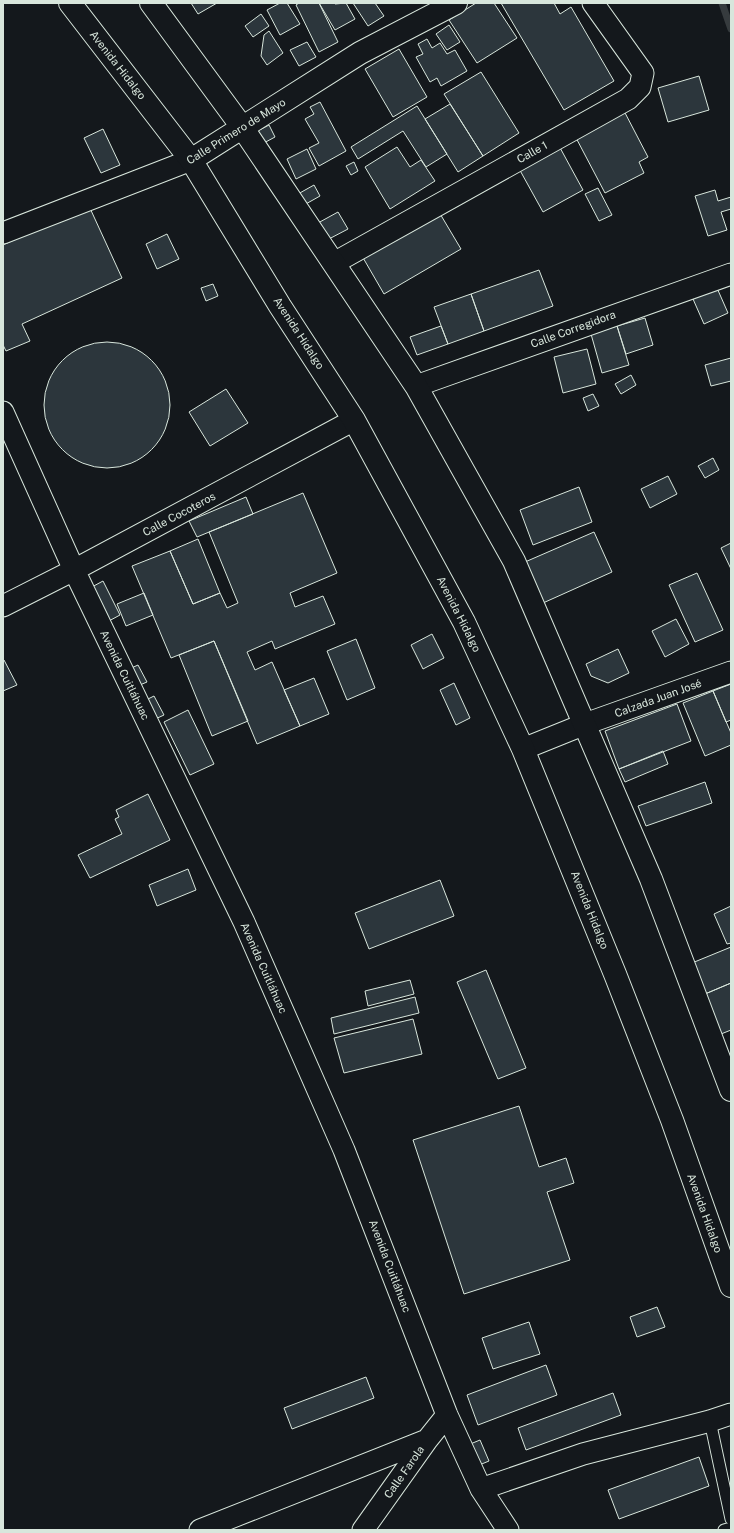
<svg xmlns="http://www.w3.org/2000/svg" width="734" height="1533" font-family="'Public Sans',sans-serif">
<rect width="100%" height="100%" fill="#14181c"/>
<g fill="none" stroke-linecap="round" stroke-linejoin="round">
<!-- stream -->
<path stroke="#363b3e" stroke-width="7" d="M722,3L731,29"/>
</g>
<!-- building -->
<path fill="#2c363c" stroke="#d8e6dc" d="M191,3H217L198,14Z
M280,3H287L300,24L280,35L267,10Z
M299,3H319L338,42L319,52L296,5Z
M319,3H334L335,4L346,3L355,19L335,30Z
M353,3H375L384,16L368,26Z
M476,3H494L517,38L477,63L449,20Z
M501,3H554L560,14L571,7L614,81L564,110Z
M261,14L269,26L253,37L245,26Z
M449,25L460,42L447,50L436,34Z
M269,31L283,53L267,65L261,56L264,35Z
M427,39L432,48L440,43L447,54L455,50L467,71L441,86L437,78L430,82L416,57L423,54L418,44Z
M307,42L316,57L299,66L290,50Z
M399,49L427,97L393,117L365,69Z
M481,72L519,133L483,156L444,94Z
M699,76L709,110L668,122L658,88Z
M320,102L346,151L319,166L309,148L319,143L305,119L314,114L310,107Z
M450,104L483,156L458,172L425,119Z
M417,106L447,154L426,167L403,131L358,159L351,147Z
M623,109L648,157L639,162L644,173L605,193L574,134Z
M269,125L275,137L262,144L254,133Z
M103,129L120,165L101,173L84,138Z
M558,144L583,190L543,212L517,165Z
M397,147L410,167L421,160L435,181L390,209L365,167Z
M307,149L316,169L296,179L287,159Z
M354,162L358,171L351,175L346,166Z
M314,185L320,196L304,205L298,194Z
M598,188L612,215L599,221L585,194Z
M715,190L718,201L731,197V209L721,212L727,230L708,236L695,196Z
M89,206L122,278L22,324L30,341L6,351L3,345V245Z
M338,212L348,229L327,240L318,223Z
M439,212L461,249L384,294L362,256Z
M167,234L179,259L157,269L146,244Z
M539,270L553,306L484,331L471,294Z
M213,284L218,296L206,301L201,288Z
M717,288L728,313L704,324L693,299Z
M471,294L484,331L448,344L434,307Z
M645,318L653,345L626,354L617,326Z
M441,326L448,344L417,355L410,337Z
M617,326L629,365L602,373L591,334Z
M44 405a63 63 0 1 1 126 0a63 63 0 1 1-126 0Z
M587,349L596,384L563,393L554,357Z
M731,358V381L711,386L705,365Z
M631,375L636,385L621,394L615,384Z
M226,389L248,423L210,446L189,412Z
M593,394L599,406L588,411L583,398Z
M713,458L719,470L705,478L698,466Z
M668,476L677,494L650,508L641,489Z
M579,487L592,522L533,545L520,510Z
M303,493L337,573L290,593L295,607L323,596L335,624L275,649L272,641L247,652L255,670L272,662L300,726L257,744L214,641L171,658L132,566L170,551L193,604L220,593L227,608L238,603L209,532Z
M246,497L253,514L197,537L189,521Z
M594,532L612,572L543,603L525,562Z
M198,539L220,593L193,604L170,551Z
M731,543V569L721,548Z
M697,573L723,630L695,642L669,585Z
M103,581L120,615L107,622L90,588Z
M144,593L153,615L126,626L117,604Z
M676,619L689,644L665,657L652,631Z
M432,634L444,658L423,669L411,645Z
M356,639L375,688L347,700L327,651Z
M214,641L248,721L212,736L179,655Z
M618,649L629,673L608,683L591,676L586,664Z
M3,660H4L17,685L3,691Z
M138,665L147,682L135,687L127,670Z
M314,678L329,714L300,726L284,690Z
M454,683L470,718L456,725L440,690Z
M731,684V720L726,722L713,691Z
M713,691L731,733V745L705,756L683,703Z
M154,696L164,715L151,721L142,702Z
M677,704L691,741L619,769L605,731Z
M188,710L214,764L190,775L164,722Z
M663,751L668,764L625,782L619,769Z
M705,782L712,803L646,826L638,806Z
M148,794L170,840L90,878L78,855L122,834L115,819L119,817L116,810Z
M188,869L196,890L157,906L149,885Z
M440,880L454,916L369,949L355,913Z
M731,906V943L727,944L714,914Z
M731,947V983L705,994L692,963Z
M486,970L526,1068L498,1079L457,982Z
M410,980L414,994L368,1006L365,991Z
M731,983V1030L721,1034L705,994Z
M415,997L419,1013L334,1034L331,1018Z
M413,1019L422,1054L344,1073L334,1038Z
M519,1106L539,1167L566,1158L574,1183L547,1192L570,1260L464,1294L413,1140Z
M657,1307L665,1327L637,1337L630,1317Z
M529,1322L540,1354L493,1369L482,1338Z
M546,1365L557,1395L478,1425L467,1395Z
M366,1377L374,1398L292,1429L284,1408Z
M613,1393L621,1415L526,1450L518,1428Z
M480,1440L489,1461L472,1468L463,1447Z
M699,1457L709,1486L619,1519L608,1490Z"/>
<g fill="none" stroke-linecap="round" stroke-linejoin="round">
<!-- service casing -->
<g stroke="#d8e6dc" stroke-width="13">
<path id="service" d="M710,1421L731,1519
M724,1530L731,1528"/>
</g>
<!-- minor casing -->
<g stroke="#d8e6dc" stroke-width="23">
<path id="minor" d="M3,233L191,160
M334,263L628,99L640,87L643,73L593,3
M416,386L731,274
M3,412L74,570L244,922L344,1150L447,1415L481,1489L508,1530
M3,606L74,570L354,420
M523,749L585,724L731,672
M481,1489L583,1454L710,1421L731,1414
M200,1530L427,1440
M363,1530L427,1440L447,1415"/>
</g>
<!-- tertiary casing -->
<g stroke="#d8e6dc" stroke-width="24">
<path id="tertiary" d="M191,160L360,53L456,3"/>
</g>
<!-- primary casing -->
<g stroke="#d8e6dc" stroke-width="24">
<path id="primary" d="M70,3L191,160L280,306L354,420L464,622L523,749L615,974L672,1120L731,1286
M151,3L242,127L416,386L514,561L651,879L731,1090"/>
</g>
<!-- service -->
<use href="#service" stroke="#14181c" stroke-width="11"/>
<!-- minor -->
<use href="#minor" stroke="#14181c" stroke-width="21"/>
<!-- tertiary -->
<use href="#tertiary" stroke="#14181c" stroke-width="22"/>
<!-- primary -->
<use href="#primary" stroke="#14181c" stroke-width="22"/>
</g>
<g text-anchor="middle" stroke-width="3" stroke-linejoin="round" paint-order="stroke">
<!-- street labels -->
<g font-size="11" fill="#d8e6dc" stroke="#14181c">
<text transform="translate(118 65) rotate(52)" y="4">Avenida Hidalgo</text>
<text transform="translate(236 131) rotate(-32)" y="4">Calle Primero de Mayo</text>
<text transform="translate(532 152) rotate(-29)" y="4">Calle 1</text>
<text transform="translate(573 329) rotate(-20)" y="4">Calle Corregidora</text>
<text transform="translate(299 333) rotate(57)" y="4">Avenida Hidalgo</text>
<text transform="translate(179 514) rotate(-28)" y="4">Calle Cocoteros</text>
<text transform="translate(459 614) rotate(63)" y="4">Avenida Hidalgo</text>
<text transform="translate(125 675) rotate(64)" y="4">Avenida Cuitláhuac</text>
<text transform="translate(658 698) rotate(-20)" y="4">Calzada Juan José</text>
<text transform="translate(590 910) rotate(68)" y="4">Avenida Hidalgo</text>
<text transform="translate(264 968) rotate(66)" y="4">Avenida Cuitláhuac</text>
<text transform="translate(705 1213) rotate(70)" y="4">Avenida Hidalgo</text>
<text transform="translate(390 1266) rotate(69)" y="4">Avenida Cuitláhuac</text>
<text transform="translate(404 1472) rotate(-55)" y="4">Calle Farola</text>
</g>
</g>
<!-- border -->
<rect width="734" height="1533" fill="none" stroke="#d8e6dc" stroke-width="8"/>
</svg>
